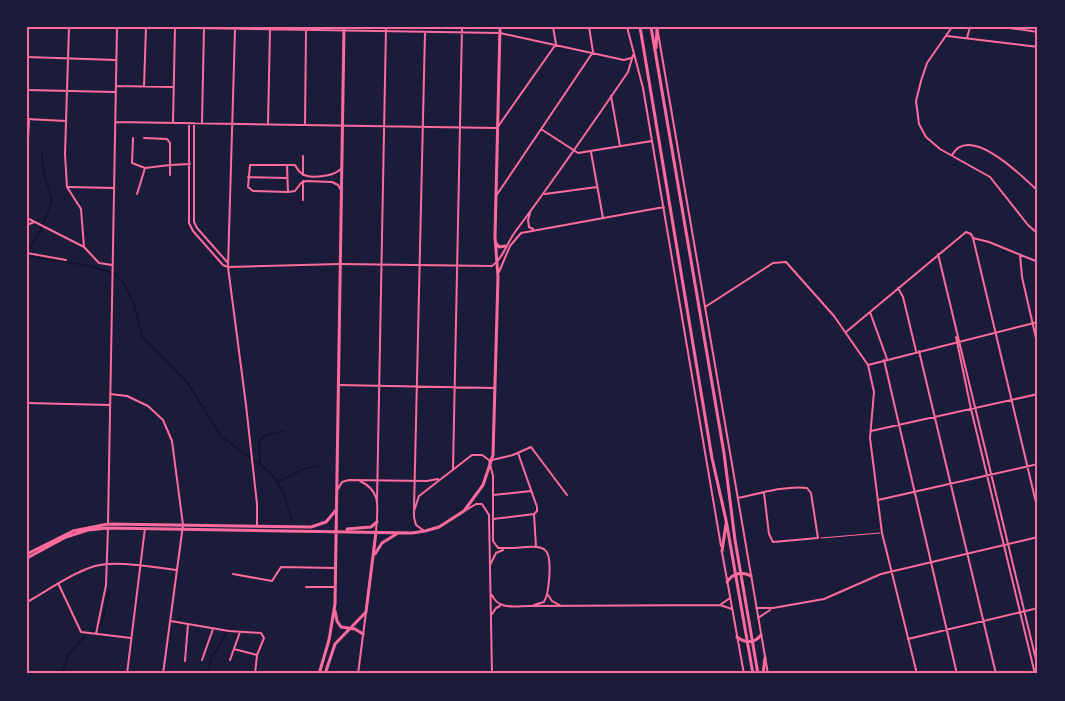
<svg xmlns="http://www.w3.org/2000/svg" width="1065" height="701" font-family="'PT Sans',sans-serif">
<rect width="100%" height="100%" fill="#1b1b3a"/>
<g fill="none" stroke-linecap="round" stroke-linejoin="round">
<!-- stream -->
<path stroke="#12122b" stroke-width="1.5" d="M27,252L43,226L52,200L43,170L42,150
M27,256L90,266L115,274L121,280L133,300L142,336L187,382L221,436L271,473L284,494L292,521
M260,464L259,440L267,435L284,431
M278,482L306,468L319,466
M92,632L102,624L109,590
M62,674L69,654L85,636
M207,674L212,657L227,632"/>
<!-- service -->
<path stroke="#ff6b9d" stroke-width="1" d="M821,538L880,533"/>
<!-- minor -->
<path stroke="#ff6b9d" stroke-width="2" d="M69,27L65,154L67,187L81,209L84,247
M131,27L500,33L624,60L631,58
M1003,27L1038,32
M235,30L228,267L246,405L257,504V526
M947,36L1038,47
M967,38L970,27
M27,57L116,60
M116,86L173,87
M144,87L146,27
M27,90L115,92
M611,96L620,146
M27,119L66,121
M115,122L497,128L556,44L553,27
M173,123L175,27
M189,123V223L193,231L223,265L228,267L340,264
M194,123V222L197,228L228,263
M202,123L204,27
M268,124L270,29
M305,125L306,30
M541,129L578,153L652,141
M133,138L132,163L145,168L170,165V175
M144,138L167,139L170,143V165L190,164
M591,152L603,218
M952,155C970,123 1023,177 1038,191
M27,161L29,119
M287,165H250L248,187L253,191L288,192
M341,169C334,176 309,180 301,173C298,171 297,168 295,165H287L288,192L295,191L301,183L306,181L332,182L338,185L341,190
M303,175V156
M248,177L287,178
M69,187L114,188
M137,194L145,168
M545,194L597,187
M496,196L593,52L589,27
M303,200V181
M27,218L84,247L99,263L112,265
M27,225L34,222
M973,238L1038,511
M27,253L66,260
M938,254L1038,668
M1020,255L1022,277L1038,347
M898,288L903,297L916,351
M870,312L887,359
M846,332L966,232L971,234L973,238L989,242L1038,262
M956,337L971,409L1035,674
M919,351L996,674
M884,360L957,674
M338,385L494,388
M110,394L127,396L148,406L163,420L172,441L183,525L163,674
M27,403L110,405
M871,431L1038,394
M518,453L537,507V511L534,514L536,547
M492,460L513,455L531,447L567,495
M453,469L462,27
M493,495L531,491
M738,498C757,494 788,485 807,488L811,493L818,538L773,542L769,534L764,493
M878,500L1038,464
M377,501L386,27
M414,509L425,32
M493,519L534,514
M108,524L117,27
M233,574L272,581L281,567L334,568
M59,585L81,632L131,638
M306,587H335
M27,602C47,591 67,576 89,568C113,559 151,567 177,570
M171,621L188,624
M96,634L106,585L108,528
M908,639L1038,608
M234,649L257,655
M202,660L213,629
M230,660L240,632
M185,661L188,624L229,631L261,633L264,638L257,655L255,674
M127,674L145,528
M358,674L366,612"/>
<!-- tertiary -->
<path stroke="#ff6b9d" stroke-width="2" d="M627,27L643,88L721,546
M657,27L768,674
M952,27L927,63L921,81L916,101L919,124L926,137L940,149L990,177L1028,225L1038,234
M530,213L528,220L529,227L533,229
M340,264L492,266C502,260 507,243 515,232C554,180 591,126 628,72L633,55
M499,272L510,246L521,233L664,207
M705,307L773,263L786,262L834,316L868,365L874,392L870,438L882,533L917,674
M868,365L1038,322
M360,481C383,492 377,509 376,532
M338,489L342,482L349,480L427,481L438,479
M466,510L476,504H482L489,515L492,674
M423,530L416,525L414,517V511L419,496L472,455H482L489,460L493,476V541L498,548H510
M511,548C520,548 538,544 545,550C553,556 549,594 544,602L534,605
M722,552L744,674
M490,565L496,553L503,550
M492,595C498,610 515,606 529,606
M548,595L552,601L561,606
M720,605L730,598
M530,606L720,605L732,609
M756,608H773L824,599L881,574L1038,537
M492,614L496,608L500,606
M758,618L770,610"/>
<!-- secondary -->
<path stroke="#ff6b9d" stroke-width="3" d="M497,244L499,247L505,246
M347,529L371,527L377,522
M27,554L73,531L108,524L311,527L326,522L336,510
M375,554L382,543L398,533
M27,558L66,537L88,530L108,528L412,533L425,531L439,527L464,511L483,485L493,455L498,277L495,237L500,27
M335,611L337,621L341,627L355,629L363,634
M319,674L329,640L335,604L344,27
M325,674L335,644L366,612L376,532"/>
<!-- primary -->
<path stroke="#ff6b9d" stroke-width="3" d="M640,27L712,458L726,520L753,674
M651,27L724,453L735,540L758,674
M656,48L657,29
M722,551L726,524
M727,582C733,573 742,571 751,576
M737,637C745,643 754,644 761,635
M763,674L765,658"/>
</g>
<!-- border -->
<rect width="1065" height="701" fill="none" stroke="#1b1b3a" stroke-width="57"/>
<rect x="28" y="28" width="1008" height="644" fill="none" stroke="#ff6b9d" stroke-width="2"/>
</svg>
